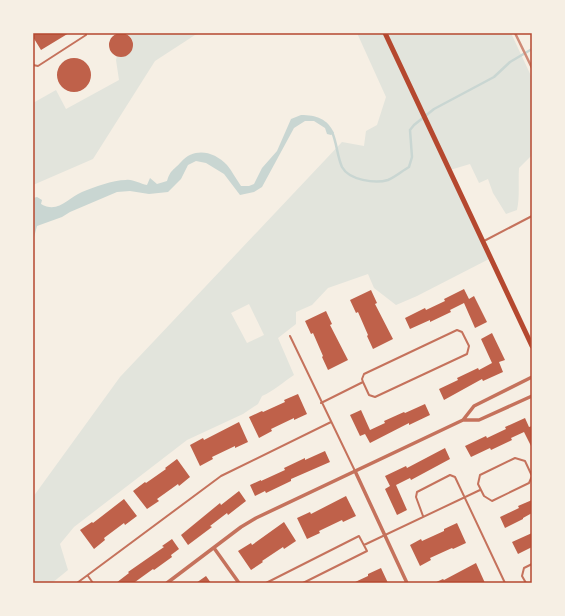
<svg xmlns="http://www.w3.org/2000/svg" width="565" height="616" font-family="Manrope,sans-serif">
<rect width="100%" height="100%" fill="#f6efe4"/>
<!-- green -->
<path fill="#e2e4dc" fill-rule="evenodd" d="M123,33H201L195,35L155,61L93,159L33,185V103L56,90L66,109L119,80L116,60L117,56C129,58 136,48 131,37Z
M357,33H511L532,78V155L519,168C518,182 520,196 517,210L506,214L493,193L488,179L479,183L470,164L450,170L491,258L417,296L396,305L374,288L368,274L328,288L312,305L296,312V324L278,338L294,375C283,382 274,391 262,396L258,404L243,414L187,440L74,527L60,544L68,570L52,583H33V497L120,377L342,142L364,146L366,131L377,125L386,97ZM249,304L264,335L247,343L231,313Z"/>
<!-- water -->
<path fill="#c9d6d2" d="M301,115C316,115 328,119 334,133L331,135L327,134L325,128L314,121H305L294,128L262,187L254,192L240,195L224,174L206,163L196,161L188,165L181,179L168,192L149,194L130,191L117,192L70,212L62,217L37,226L33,241V198L37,197L42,200L41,204C58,214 68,198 82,192C95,187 112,180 126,180C133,179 140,184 147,185L150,178L157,184L167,181C171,169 173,171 181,162C194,147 214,151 227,165C232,171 236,179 241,186H249L254,184L262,168L277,151L291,119Z"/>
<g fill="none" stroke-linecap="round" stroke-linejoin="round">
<!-- stream -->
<path stroke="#c9d6d2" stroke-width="2.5" d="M332,132C337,143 337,156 342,167C349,180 375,184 388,180C395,177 402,171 409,167L412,157L410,130L414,125L434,109L494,77L510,62L532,49"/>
</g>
<!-- building -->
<path fill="#bf614a" d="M33,33H69L41,50L33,37Z
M109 45a12 12 0 1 1 24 0a12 12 0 1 1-24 0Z
M57 75a17 17 0 1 1 34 0a17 17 0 1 1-34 0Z
M464,289L469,299L474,296L487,322L475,328L464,303L450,310L451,312L430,322V320L410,329L405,318L425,308L426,310L445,301L444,299Z
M371,290L377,303L375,304L393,339L373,349L367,336L368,335L358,312L356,313L350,300Z
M326,311L332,324L330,325L348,360L328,370L322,357L323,356L313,333L311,334L305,321Z
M492,333L505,360L499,362L503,372L483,381L482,379L444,400L439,389L458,380L457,378L478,368L479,370L492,363L481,339Z
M298,394L307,414L294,420V418L271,429L272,431L259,438L249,417L262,411L263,412L285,402L284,400Z
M425,404L430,415L409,425V423L370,443L365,434L360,436L350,415L361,410L370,430L385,423L384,421L404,412L405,413Z
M525,418L529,427L532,426V448L524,432L511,438L512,440L491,450L490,448L471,457L465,446L486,436L487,438L506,429L505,427Z
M239,422L248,442L235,448V446L212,457L213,459L200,466L190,445L203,438L204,440Z
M445,448L450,459L411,480L410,478L396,485L407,510L397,515L385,489L390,486L385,476L406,466L407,468Z
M325,451L330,462L291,479V481L266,493L265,491L255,496L250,485L261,480V481L285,470L284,468L305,458V460Z
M177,459L190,477L179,486L178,484L157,499L159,501L147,509L133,491L145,482L146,483L166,469L165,468Z
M239,491L246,501L228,515L227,513L210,526L212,527L188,545L181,535L220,503L221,505Z
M346,496L356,516L343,522L342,520L319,531L320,533L307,539L297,518L310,512L311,514Z
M124,499L137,516L125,525L124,523L104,538L105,540L94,549L80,530L92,522L93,523Z
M532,500V513L523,518V519L505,528L500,517L519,508L518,506Z
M284,522L296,541L284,549L283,547L262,561L263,562L251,570L238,551L251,543L252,545Z
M457,523L466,543L453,549L452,548L430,558L431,560L420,566L410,545L421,539L422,541L444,531V529Z
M532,533V547L518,554L512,542Z
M172,539L179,549L171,555L172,557L154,570L153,569L135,582L136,583H116L129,573L128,572L164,547L162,546Z
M476,563L485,583H434L443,579L444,580Z
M381,568L388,583H353L368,576V574Z
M206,576L211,583H196Z"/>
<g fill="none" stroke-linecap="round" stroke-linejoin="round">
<!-- service -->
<path stroke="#c5725c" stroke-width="2" d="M33,65L38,66L86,35V33
M484,241L532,216
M290,336L355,471
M321,403L363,382L362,379L364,374L457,330L462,332L469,346L467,354L375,397L369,395L363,382
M515,458L525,461L532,476L529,483L492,501L484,496L478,484L480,475Z
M423,516L416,497L417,492L450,475L455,477L505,583
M364,545L480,490
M88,576L93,583
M77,583L221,476L331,422
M266,583L359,536L367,551L303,583
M526,583L522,576L524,568L532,564"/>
<!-- minor -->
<path stroke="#c5725c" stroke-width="3.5" d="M532,377L474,406L463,420H479L532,396
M355,471L407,583
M214,548L239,583
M167,583L241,527L256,518L463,420"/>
<!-- secondary -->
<path stroke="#b5482f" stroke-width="5" d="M385,33L532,346"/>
<!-- rail -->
<path stroke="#cf8b77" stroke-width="2.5" d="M515,33L532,68"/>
</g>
<!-- border -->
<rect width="565" height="616" fill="none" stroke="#f6efe4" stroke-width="68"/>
<rect x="34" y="34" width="497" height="548" fill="none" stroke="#b5482f" stroke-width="1.5"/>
</svg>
